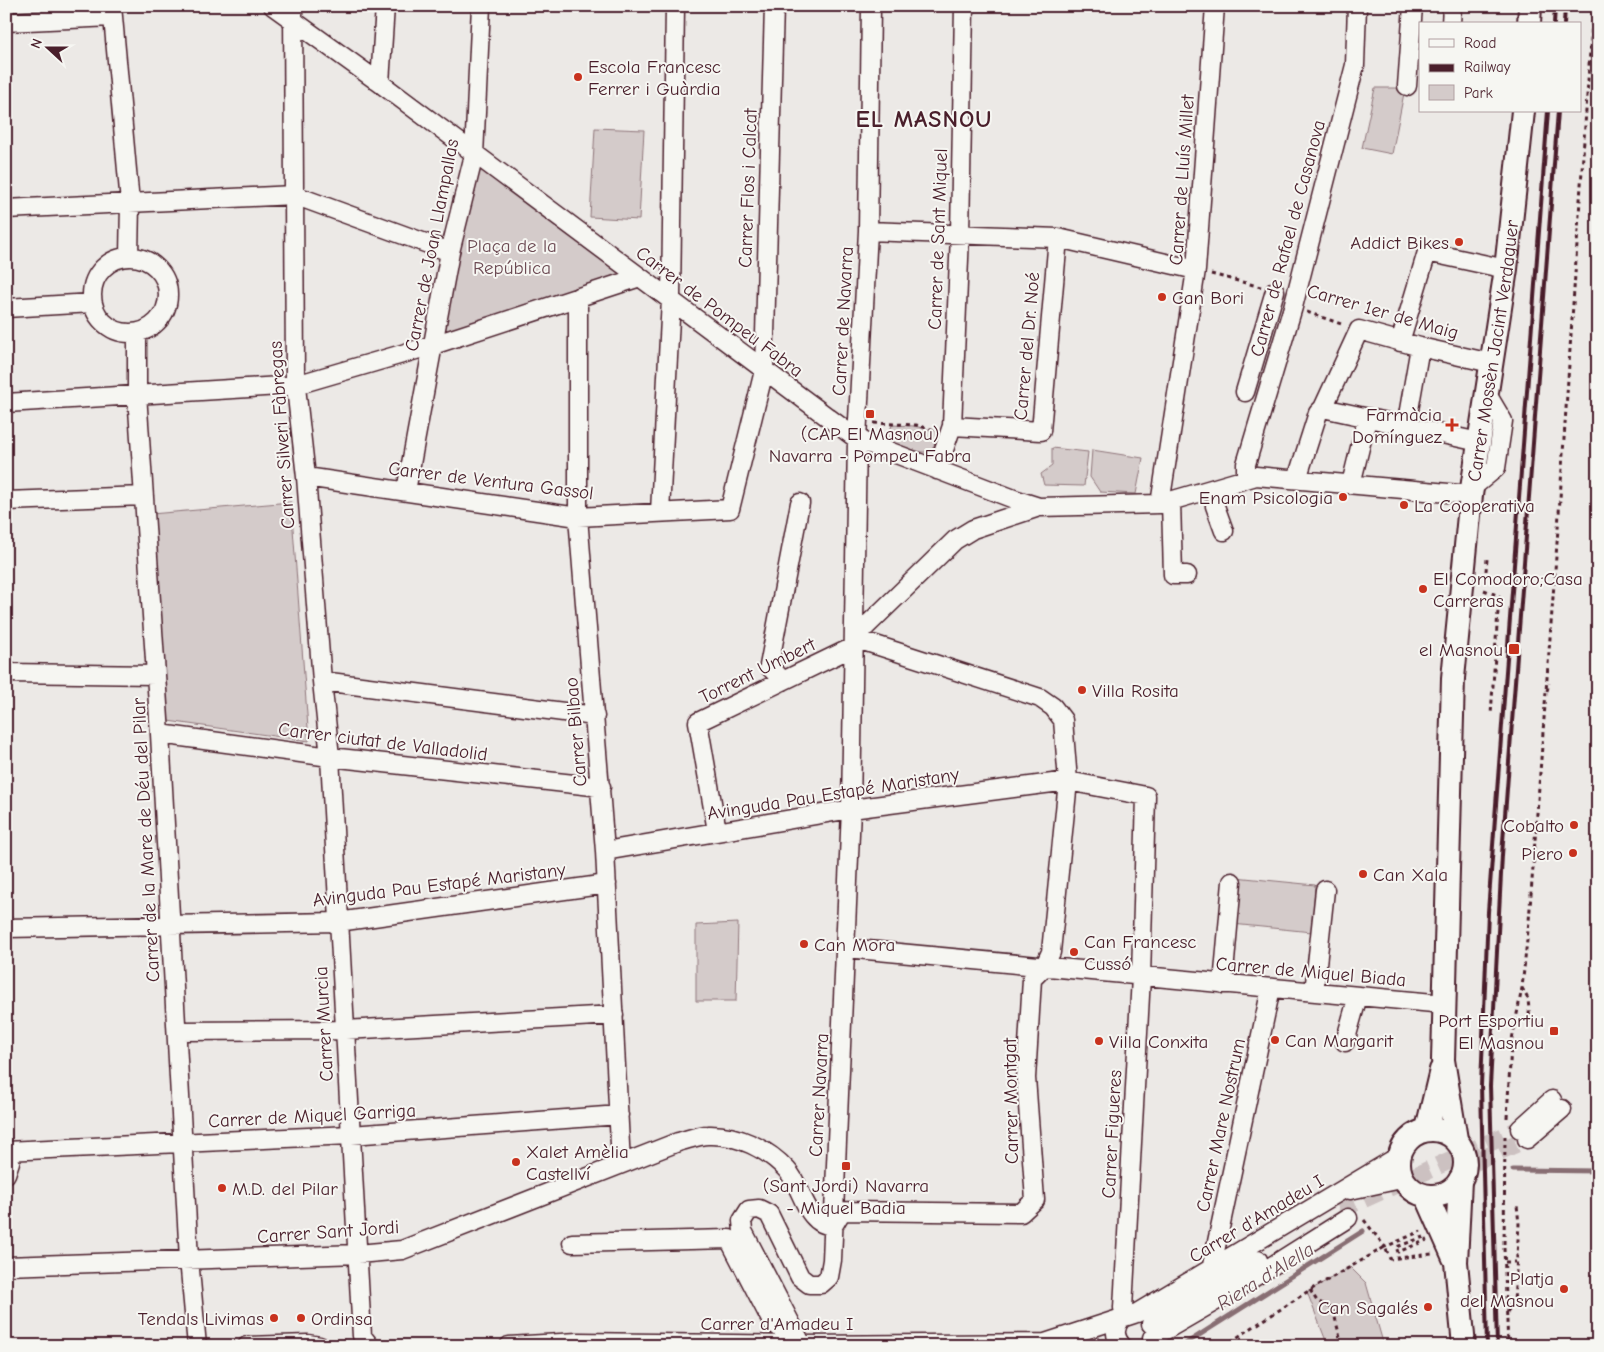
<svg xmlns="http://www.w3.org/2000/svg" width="1604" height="1352" font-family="'Comic Neue',sans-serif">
<rect width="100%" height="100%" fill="#ece9e6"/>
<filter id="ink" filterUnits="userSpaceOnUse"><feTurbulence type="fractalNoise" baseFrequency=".02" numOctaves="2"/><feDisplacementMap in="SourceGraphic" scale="10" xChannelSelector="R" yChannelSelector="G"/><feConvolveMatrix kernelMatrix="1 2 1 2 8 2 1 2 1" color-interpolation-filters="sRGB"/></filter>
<g filter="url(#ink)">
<!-- green -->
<path fill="#d4cbca" stroke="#8f757a" d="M1375,88H1405L1392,154L1362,148Z
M595,128L644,130L639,220L590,217Z
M478,166L626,274L442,333Z
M892,425L914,426L940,432L931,452H920L886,441Z
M1052,448L1088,452L1084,486L1044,485L1041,474L1052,466Z
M1092,450L1143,458L1136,494L1100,492L1090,477Z
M291,502L309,741L168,721L151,514Z
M1235,877L1315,885L1312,932L1232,924Z
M738,923L736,1001H696V925Z
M1350,1267L1366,1283L1384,1346H1328L1307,1292Z"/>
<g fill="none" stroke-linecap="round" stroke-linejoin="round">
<!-- stream -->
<path stroke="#886e73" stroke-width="5" d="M1513,1170L1598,1171
M1182,1346L1363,1231"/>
<!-- minor-tunnel -->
<path stroke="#ccc1c1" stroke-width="18" stroke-dasharray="18 9" stroke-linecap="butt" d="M1475,1162L1527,1139
M1339,1210L1520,1129"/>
<!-- minor casing -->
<g stroke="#4a1f2b" stroke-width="21">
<path id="minor" d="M112,6L130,203L129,256
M273,6L380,83L857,439L1014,499L1039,507
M293,6L295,378L306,477L322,681L330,757L362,1336L370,1346
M6,22L112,17
M1451,24L1452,6
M380,83L385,6
M1407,86L1413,6
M6,209L294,195L450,252
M868,231L1058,238L1196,270
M92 295a38 38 0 1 1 76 0a38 38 0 1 1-76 0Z
M578,297V517L605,851L621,1164
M6,308L93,303
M137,333V394L160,734L189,1259L197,1346
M1400,342L1427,252L1506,269
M1245,392L1275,291
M6,403L296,385L433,345L640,277
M1323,408L1479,442
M952,426L1041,431L1058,238
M1406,427L1420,347
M937,470L952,426L960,235L964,6
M1353,476L1366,423
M306,477L578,517L730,509L764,371L774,6
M1246,478V464L1293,307L1355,65L1357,6
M1297,479L1318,413L1323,408L1359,330L1420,347L1491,363
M1473,487L1496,468L1503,421L1487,394
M406,491L450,252L474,155L481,6
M6,501L144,496
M1171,501L1173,575H1187
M1160,504L1196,270L1215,6
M1215,506L1224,531
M660,512L671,299L675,6
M854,638L955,540L973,529L1039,507L1160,504L1256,476L1471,495
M6,673L156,675
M322,681L595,716
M783,681L769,666L800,503
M160,734L330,757L601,787
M717,831L698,722L853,647
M605,851L851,809L1068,781L1146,796L1141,977L1123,1308L1126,1315
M6,928L338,922L607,884
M846,948L1444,1004
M1223,984L1232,882
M1314,992L1325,890
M178,1031L345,1030L614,1015
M1345,1042L1358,996
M1520,1129L1552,1100
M1527,1139L1562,1109
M6,1151L351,1135L619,1115
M6,1174L10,1162L7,1151
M1350,1190L1401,1179
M572,1243L729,1239L772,1322L798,1341
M6,1266L358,1254L402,1250L678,1142C687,1140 698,1135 708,1135C737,1134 768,1149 787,1170C803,1187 805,1225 833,1226L842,1211L1021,1213L1035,1200L1026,1078L1032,979L1044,967L1051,952L1068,781L1063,720L1053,707L1040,698L854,638
M1211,1270L1271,988
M1137,1313L1399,1156
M1121,1319C1114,1328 1114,1337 1122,1346
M1151,1324L1258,1260
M1152,1338L1221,1298L1348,1218
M1045,1343L1137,1313
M802,1345L743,1231L742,1221L749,1210L759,1209L769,1214L800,1277L809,1284H821L829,1277L832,1260L851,809L857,439L868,231L871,6
M247,1346L308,1344L320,1346
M509,1346L578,1342L802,1345L1045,1343L1057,1346"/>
</g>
<!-- major casing -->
<g stroke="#4a1f2b" stroke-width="26">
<g id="major">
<path d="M1529,24L1530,6"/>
<path d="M1427,1129L1441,1070"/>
<circle cx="1432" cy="1163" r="33"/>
<path id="s1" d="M1456,1139L1443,1060L1453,678L1471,495L1506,269L1523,111"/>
<path d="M1460,1180L1456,1262L1464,1346"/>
<path d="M1427,1197L1454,1258"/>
</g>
</g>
<!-- path -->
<path stroke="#4a1f2b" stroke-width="3" stroke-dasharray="4 4" stroke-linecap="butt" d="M1211,274L1261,287
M1307,312L1344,325
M874,423L916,425L934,430
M1486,571L1487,559
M1484,590L1499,596L1491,715
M1547,691L1549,683
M1522,988L1528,999L1530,1021L1541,1025
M1507,1118L1511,1045L1522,988L1529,921L1557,543L1593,6
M1505,1136L1504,1248L1508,1346
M1364,1220L1385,1247L1421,1231
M1424,1237L1396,1247L1398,1252L1427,1240
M1505,1262H1516
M1310,1290L1317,1301L1333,1309L1342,1346
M1507,1312L1514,1302L1519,1224L1517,1205
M1224,1346L1310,1290L1385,1247L1390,1259L1432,1254"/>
<!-- minor -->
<use href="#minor" stroke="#f6f6f2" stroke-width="18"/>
<!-- major -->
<use href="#major" stroke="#f6f6f2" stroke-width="22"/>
<!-- rail -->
<path stroke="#4a1f2b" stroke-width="4" d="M1554,24L1555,6
M1564,24L1565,6
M1487,1346L1481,1085L1488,912L1548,111
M1497,1346L1490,1086L1502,855L1558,111"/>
</g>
</g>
<!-- markers -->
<g fill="#c8321e" stroke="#f6f6f2" stroke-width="2">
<circle cx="578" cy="77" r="5"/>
<circle cx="1459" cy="242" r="5"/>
<circle cx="1162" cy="297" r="5"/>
<rect x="865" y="409" width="10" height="10" rx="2.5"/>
<path d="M1449.5 417.5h5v5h5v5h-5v5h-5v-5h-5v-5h5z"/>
<circle cx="1343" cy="497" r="5"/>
<circle cx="1404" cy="505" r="5"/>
<circle cx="1423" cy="589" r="5"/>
<rect x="1508" y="643" width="12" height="12" rx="2.5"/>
<circle cx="1082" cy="690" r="5"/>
<circle cx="1574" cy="825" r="5"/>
<circle cx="1573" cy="853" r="5"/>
<circle cx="1363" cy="874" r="5"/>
<circle cx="804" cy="944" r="5"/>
<circle cx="1074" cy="952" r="5"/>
<rect x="1549" y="1026" width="10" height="10" rx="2.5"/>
<circle cx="1275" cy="1040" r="5"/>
<circle cx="1099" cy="1041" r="5"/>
<circle cx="516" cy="1162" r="5"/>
<rect x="841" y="1161" width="10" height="10" rx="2.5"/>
<circle cx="222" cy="1188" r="5"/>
<circle cx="1564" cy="1289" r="5"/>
<circle cx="1428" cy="1307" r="5"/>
<circle cx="274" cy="1318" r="5"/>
<circle cx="301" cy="1318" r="5"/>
</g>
<g text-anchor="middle" stroke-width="4" stroke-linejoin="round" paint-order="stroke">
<!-- poi labels -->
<g font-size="19" fill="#4a1f2b" stroke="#f6f6f2" text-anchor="start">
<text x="588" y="73">Escola Francesc<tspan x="588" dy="22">Ferrer i Guàrdia</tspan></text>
<text x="1449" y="249" text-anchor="end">Addict Bikes</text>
<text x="1172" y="304">Can Bori</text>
<text x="1442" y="421" text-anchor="end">Farmàcia<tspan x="1442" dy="22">Domínguez</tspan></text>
<text x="870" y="440" text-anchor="middle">(CAP El Masnou)<tspan x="870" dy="22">Navarra - Pompeu Fabra</tspan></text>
<text x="1333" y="504" text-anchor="end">Enam Psicologia</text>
<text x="1414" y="512">La Cooperativa</text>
<text x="1433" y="585">El Comodoro;Casa<tspan x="1433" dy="22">Carreras</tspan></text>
<text x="1503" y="656" text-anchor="end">el Masnou</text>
<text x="1092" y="697">Villa Rosita</text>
<text x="1564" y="832" text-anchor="end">Cobalto</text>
<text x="1563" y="860" text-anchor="end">Piero</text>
<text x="1373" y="881">Can Xala</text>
<text x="1084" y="948">Can Francesc<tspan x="1084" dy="22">Cussó</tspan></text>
<text x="814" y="951">Can Mora</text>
<text x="1544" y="1027" text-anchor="end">Port Esportiu<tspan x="1544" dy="22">El Masnou</tspan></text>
<text x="1285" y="1047">Can Margarit</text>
<text x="1109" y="1048">Villa Conxita</text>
<text x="526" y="1158">Xalet Amèlia<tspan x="526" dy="22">Castellví</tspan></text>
<text x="846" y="1192" text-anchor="middle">(Sant Jordi) Navarra<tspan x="846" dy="22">- Miquel Badia</tspan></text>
<text x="232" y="1195">M.D. del Pilar</text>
<text x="1554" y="1285" text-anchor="end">Platja<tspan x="1554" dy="22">del Masnou</tspan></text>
<text x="1418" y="1314" text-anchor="end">Can Sagalés</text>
<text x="264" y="1325" text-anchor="end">Tendals Livimas</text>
<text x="311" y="1325">Ordinsa</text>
</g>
<!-- street labels -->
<g font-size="19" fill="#4a1f2b" stroke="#f6f6f2">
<text transform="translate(1181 180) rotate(-86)" y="7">Carrer de Lluís Millet</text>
<text transform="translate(747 188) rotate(-88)" y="7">Carrer Flos i Calcat</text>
<text transform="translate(1287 238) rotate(-75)" y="7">Carrer de Rafael de Casanova</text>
<text transform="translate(937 239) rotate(-88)" y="7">Carrer de Sant Miquel</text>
<text transform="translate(431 245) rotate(-79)" y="7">Carrer de Joan Llampallas</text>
<text transform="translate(720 311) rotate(37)" y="7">Carrer de Pompeu Fabra</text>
<text transform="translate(1383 311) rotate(16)" y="7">Carrer 1er de Maig</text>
<text transform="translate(842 321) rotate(-87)" y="7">Carrer de Navarra</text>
<text transform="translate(1026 346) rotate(-85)" y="7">Carrer del Dr. Noé</text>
<text dy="7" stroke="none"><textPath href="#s1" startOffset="792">Carrer Mossèn Jacint Verdaguer</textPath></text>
<text transform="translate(281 435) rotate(-94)" y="7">Carrer Silveri Fàbregas</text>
<text transform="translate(491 480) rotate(7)" y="7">Carrer de Ventura Gassol</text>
<text transform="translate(757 670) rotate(-26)" y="7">Torrent Umbert</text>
<text transform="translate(575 732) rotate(-95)" y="7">Carrer Bilbao</text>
<text transform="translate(383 741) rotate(7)" y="7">Carrer ciutat de Valladolid</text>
<text transform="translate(833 793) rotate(-9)" y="7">Avinguda Pau Estapé Maristany</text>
<text transform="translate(145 840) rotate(-93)" y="7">Carrer de la Mare de Déu del Pilar</text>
<text transform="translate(439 884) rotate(-7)" y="7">Avinguda Pau Estapé Maristany</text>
<text transform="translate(1311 971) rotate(5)" y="7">Carrer de Miquel Biada</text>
<text transform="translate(323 1024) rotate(-93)" y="7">Carrer Murcia</text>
<text transform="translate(818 1095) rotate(-87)" y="7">Carrer Navarra</text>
<text transform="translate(1010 1101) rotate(-91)" y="7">Carrer Montgat</text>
<text transform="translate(312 1115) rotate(-3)" y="7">Carrer de Miquel Garriga</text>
<text transform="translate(1220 1125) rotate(-78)" y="7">Carrer Mare Nostrum</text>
<text transform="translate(1111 1134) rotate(-87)" y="7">Carrer Figueres</text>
<text transform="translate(1256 1218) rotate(-31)" y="7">Carrer d'Amadeu I</text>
<text transform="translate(328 1231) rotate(-4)" y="7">Carrer Sant Jordi</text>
<text x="777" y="1330">Carrer d'Amadeu I</text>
</g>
<!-- park labels -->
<g font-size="19" fill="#6c4a53" stroke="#f6f6f2">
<text x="512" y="252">Plaça de la<tspan x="512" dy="22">República</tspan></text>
</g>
<!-- water labels -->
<g font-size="20" font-style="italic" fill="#6e4d55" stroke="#f6f6f2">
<text transform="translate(1265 1276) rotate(-32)" y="7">Riera d'Alella</text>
</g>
<!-- district labels -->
<g font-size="24" font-weight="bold" letter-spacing="1" fill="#4a1f2b" stroke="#f6f6f2">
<text x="924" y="127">EL MASNOU</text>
</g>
</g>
<!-- margin -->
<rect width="1604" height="1352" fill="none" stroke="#f6f6f2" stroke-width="25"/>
<rect x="12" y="12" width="1579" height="1327" fill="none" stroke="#4a1f2b" stroke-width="2" filter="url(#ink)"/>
<!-- legend -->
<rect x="1419" y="22" width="162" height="90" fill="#f6f6f2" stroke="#b1a0a2"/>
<rect x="1429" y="39" width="25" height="8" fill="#f6f6f2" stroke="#b1a0a2"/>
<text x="1464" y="48" font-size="15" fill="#4a1f2b">Road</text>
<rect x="1429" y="64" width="25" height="8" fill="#4a1f2b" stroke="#b1a0a2"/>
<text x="1464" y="72" font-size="15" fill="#4a1f2b">Railway</text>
<rect x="1429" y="85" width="25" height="15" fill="#d4cbca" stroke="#b1a0a2"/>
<text x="1464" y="98" font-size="15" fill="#4a1f2b">Park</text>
<!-- north arrow -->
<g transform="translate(48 48) rotate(291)" stroke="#f6f6f2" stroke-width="4" paint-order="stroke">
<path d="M0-4L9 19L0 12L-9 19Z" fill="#4a1f2b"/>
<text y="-8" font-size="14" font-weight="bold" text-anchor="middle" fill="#4a1f2b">N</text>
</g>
</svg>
